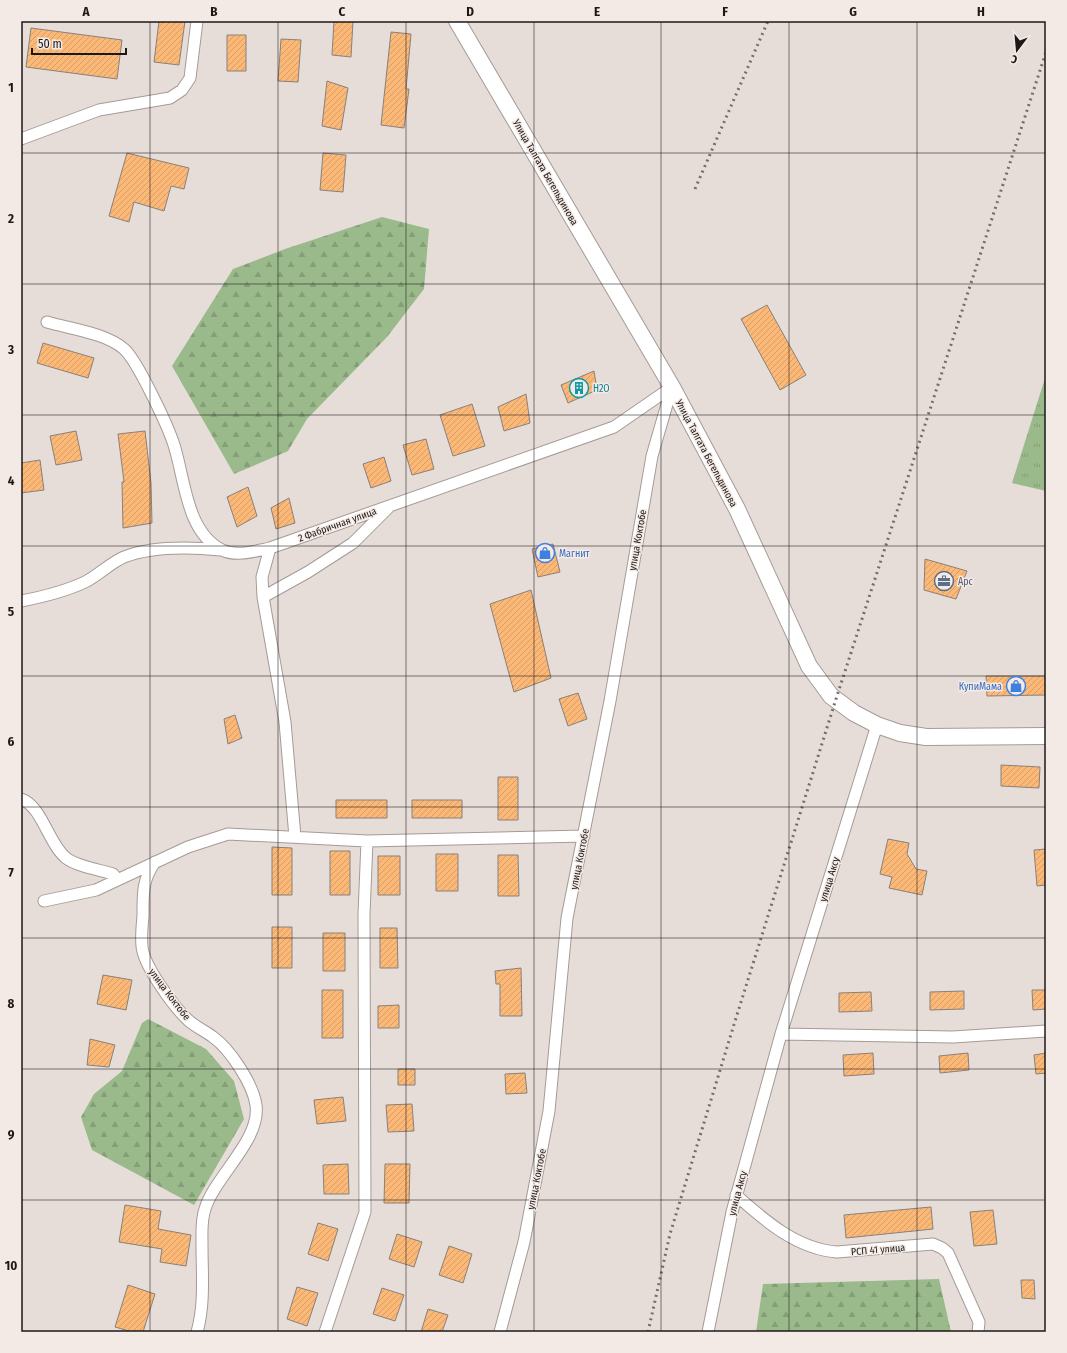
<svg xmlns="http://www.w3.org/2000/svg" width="1067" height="1353" font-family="'Fira Sans Condensed',sans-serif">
<defs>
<pattern id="grass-tufts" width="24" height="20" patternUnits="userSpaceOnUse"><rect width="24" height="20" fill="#9aba8b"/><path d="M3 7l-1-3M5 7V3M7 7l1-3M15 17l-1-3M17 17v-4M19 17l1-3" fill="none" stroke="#849f77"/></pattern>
<pattern id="forest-firs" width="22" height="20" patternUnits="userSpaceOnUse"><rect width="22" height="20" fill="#9aba8b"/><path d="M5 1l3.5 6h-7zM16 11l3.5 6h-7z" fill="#849f77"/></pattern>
<pattern id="building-hatch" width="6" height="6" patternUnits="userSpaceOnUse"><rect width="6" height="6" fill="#fbb877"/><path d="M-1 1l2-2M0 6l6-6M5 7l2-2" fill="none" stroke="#d79d66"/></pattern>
</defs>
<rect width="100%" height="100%" fill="#e7ddd8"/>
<!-- grass -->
<path fill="url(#grass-tufts)" d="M1046,375V491L1012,483Z"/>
<!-- forest -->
<path fill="url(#forest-firs)" d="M382,217L429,229L424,289L387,337L307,419L288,451L234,474L172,366L233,269L285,249Z
M148,1019L206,1049L234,1081L244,1119L194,1205L92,1150L81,1117L94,1094L122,1071L142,1023Z
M939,1279L951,1332H756L763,1284Z"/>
<!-- building -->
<path fill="url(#building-hatch)" stroke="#88817b" d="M159,21H185L179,65L154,62Z
M334,21H353L351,57L332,55Z
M31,28L122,40L117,79L26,67Z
M391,32L411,34L406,89H409L404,128L381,125Z
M227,35H246V71H227Z
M281,39L301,40L298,82L278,81Z
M327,81L348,88L341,130L322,126Z
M127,153L189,168L184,189L171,186L164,211L134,202L129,222L109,216Z
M323,153L346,155L343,192L320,190Z
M767,305L806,375L780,390L741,319Z
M43,343L94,358L88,378L37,363Z
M594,371L597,390L568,403L561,385Z
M526,394L530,423L504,431L498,407Z
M472,404L485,446L453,456L440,415Z
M76,431L82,460L56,465L50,436Z
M145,431L151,483L152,523L123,528L122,482H124L118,434Z
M426,439L434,469L412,475L403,445Z
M384,457L391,481L371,488L363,464Z
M40,460L44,490L21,493V463Z
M248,487L257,516L237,527L227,497Z
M289,498L295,523L276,529L271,508Z
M553,544L560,572L538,577L532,549Z
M925,559L967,571L956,599L924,590Z
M531,590L551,678L514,692L490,604Z
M986,676H1046V695L987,696Z
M578,693L587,719L568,726L559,699Z
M235,715L242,738L228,744L224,719Z
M1001,765L1040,767L1039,788L1001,786Z
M498,777H518V820H498Z
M336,800H387V818H336Z
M412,800H462V818H412Z
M888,839L909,843L907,854L916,869L927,871L922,895L889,888L892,877L880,874Z
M272,847L292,848V895H272Z
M1046,849V885L1037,886L1034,850Z
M330,851H350V895H330Z
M436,854H458V891H436Z
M498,855H518L519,896H498Z
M378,856H400V895H378Z
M272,927H292V968H272Z
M380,928H397L398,968H380Z
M323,933H345V971H323Z
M521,968L522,1016H500V984H496L495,971Z
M103,975L132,980L126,1010L97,1004Z
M322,990H343V1038H322Z
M1032,990H1046V1009L1033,1010Z
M964,991V1009L930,1010V992Z
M871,992L872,1011L839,1012V993Z
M399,1005V1028H378V1006Z
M90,1039L115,1045L109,1067L87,1065Z
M873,1053L874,1074L844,1076L843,1055Z
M968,1053L969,1070L940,1073L939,1056Z
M1046,1053V1073L1036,1074L1034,1055Z
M398,1069H415V1085H398Z
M525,1073L527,1093L506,1094L505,1074Z
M343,1097L346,1121L317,1124L314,1100Z
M412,1104L414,1131L388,1132L386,1105Z
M348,1164L349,1194H324L323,1165Z
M385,1164H410L409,1203H384Z
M125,1205L161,1211L158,1229L191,1235L186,1266L160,1262L162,1249L119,1242Z
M931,1207L933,1229L846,1238L844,1215Z
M993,1210L997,1244L974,1246L970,1212Z
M318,1223L338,1229L328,1261L308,1254Z
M397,1234L422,1242L414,1267L389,1259Z
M449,1246L472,1254L463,1283L439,1275Z
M1021,1280H1034L1035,1299L1022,1298Z
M128,1285L155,1294L143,1332H132L115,1327Z
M297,1287L318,1293L307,1326L287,1319Z
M382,1288L404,1295L395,1321L373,1314Z
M428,1309L448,1315L442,1332H421Z"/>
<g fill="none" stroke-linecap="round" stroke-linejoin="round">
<!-- street casing -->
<g stroke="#a49b96" stroke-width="13">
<path id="street" d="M21,139L99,110L170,98L182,90L190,78L197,21
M47,322C71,329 106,333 124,349C137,360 168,426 174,445C185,479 186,532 222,550C237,557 255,551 270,548
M263,597L308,572L353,543L389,507
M21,601C42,597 66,591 85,582C99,575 110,563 124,557C152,546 191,547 221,550
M21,799C42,806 48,843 66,858C76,866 100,870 113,874L117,879
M295,837L285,722L263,597L262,577L270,548L614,427L672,387
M155,862C142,880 143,895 143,916C142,926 141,937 142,946C143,965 174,1007 188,1020C196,1027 205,1031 213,1037C230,1049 253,1084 256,1105C261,1140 215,1176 205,1209C201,1220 202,1233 202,1245C202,1274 205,1304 197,1332
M44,901L96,890L188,847L228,834L367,841L584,836
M781,1034L953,1037L1046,1031
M736,1195C765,1221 797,1249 837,1252L933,1244L942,1248L948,1253L979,1322L978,1332
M325,1332L365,1212L364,914L367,841
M500,1332L524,1242L549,1111L567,918L610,701L652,456L672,387
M708,1332L732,1212L781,1034L877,725"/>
</g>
<!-- secondary casing -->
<g stroke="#a49b96" stroke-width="18">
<path id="secondary" d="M457,21L672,387L737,509L809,666L831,696L854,713L877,725L900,733L926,737L1046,736"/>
</g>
<!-- street -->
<use href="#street" stroke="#fff" stroke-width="11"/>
<!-- secondary -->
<use href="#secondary" stroke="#fff" stroke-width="16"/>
<!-- rail -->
<path stroke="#746e6b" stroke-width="3" stroke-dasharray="2 4" stroke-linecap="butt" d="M695,189L768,21
M648,1332L670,1234L736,1018L836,699L1046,52"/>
</g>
<!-- grid -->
<path fill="none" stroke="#1c1817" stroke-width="1" stroke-opacity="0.55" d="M150,21V1332M278,21V1332M406,21V1332M534,21V1332M661,21V1332M789,21V1332M917,21V1332M21,153H1046M21,284H1046M21,415H1046M21,546H1046M21,676H1046M21,807H1046M21,938H1046M21,1069H1046M21,1200H1046"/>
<!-- icons -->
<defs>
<g id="building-ring" transform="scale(1)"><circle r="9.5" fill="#f4eae5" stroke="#0f9aa8" stroke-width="1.5"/><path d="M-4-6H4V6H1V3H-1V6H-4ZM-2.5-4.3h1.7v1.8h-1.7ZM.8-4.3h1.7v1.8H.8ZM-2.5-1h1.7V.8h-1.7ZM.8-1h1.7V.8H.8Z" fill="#0f9aa8"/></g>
<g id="shop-ring" transform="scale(1)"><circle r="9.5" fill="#f4eae5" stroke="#3f7fe0" stroke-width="1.5"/><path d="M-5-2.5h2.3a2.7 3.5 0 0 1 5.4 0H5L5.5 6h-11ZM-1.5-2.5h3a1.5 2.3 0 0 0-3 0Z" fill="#3f7fe0"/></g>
<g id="office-ring" transform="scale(1)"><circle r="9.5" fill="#f4eae5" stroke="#5c6f8a" stroke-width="1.5"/><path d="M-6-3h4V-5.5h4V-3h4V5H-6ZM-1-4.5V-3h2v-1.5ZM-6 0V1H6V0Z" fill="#5c6f8a"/></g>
</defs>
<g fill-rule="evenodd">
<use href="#building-ring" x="579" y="388"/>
<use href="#shop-ring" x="545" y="553"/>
<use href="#office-ring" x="944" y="581"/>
<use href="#shop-ring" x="1016" y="686"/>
</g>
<g text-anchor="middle" stroke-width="3" stroke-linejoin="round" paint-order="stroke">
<!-- street labels -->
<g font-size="10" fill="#1c1817" stroke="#f4eae5">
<text transform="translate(546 172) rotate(60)" y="4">Улица Талгата Бегельдинова</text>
<text transform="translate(707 453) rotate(62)" y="4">Улица Талгата Бегельдинова</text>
<text transform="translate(337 524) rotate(-20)" y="4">2 Фабричная улица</text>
<text transform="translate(637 540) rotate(-80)" y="4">улица Коктобе</text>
<text transform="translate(579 859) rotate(-79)" y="4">улица Коктобе</text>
<text transform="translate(829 879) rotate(-73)" y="4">улица Аксу</text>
<text transform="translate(170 994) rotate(53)" y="4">улица Коктобе</text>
<text transform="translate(536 1179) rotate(-79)" y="4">улица Коктобе</text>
<text transform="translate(737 1193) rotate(-75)" y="4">улица Аксу</text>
<text transform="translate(878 1249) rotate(-5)" y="4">РСП 41 улица</text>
</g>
<!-- culture labels -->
<g font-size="10" fill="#0d838f" stroke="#f4eae5" text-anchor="start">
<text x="593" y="392">H2O</text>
</g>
<!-- shop labels -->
<g font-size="10" fill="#366cbe" stroke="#f4eae5" text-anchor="start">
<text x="559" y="557">Магнит</text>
<text x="1002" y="690" text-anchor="end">КупиМама</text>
</g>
<!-- service labels -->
<g font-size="10" fill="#4e5e75" stroke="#f4eae5" text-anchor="start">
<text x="958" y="585">Арс</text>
</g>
</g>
<!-- border -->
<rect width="1067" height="1353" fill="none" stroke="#f4eae5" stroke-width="44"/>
<!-- north arrow -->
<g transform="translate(1017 50) rotate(196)" stroke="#f4eae5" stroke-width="3" paint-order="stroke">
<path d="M0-3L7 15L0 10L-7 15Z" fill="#1c1817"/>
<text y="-6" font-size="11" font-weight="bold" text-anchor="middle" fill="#1c1817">С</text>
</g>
<!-- scale -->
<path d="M32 48v6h94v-6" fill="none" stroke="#1c1817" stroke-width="2"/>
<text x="38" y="48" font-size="12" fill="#1c1817" stroke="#f4eae5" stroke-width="3" paint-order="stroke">50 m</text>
<rect x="22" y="22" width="1023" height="1309" fill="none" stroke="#1c1817" stroke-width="1.5"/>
<g font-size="13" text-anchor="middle" font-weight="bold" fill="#1c1817">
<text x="86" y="16">A</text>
<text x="214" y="16">B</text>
<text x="342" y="16">C</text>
<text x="470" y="16">D</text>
<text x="597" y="16">E</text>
<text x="725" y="16">F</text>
<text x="853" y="16">G</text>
<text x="981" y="16">H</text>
<text x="11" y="92">1</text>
<text x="11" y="223">2</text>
<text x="11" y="354">3</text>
<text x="11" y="485">4</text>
<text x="11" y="616">5</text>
<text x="11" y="746">6</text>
<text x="11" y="877">7</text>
<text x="11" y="1008">8</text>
<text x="11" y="1139">9</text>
<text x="11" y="1270">10</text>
</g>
</svg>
